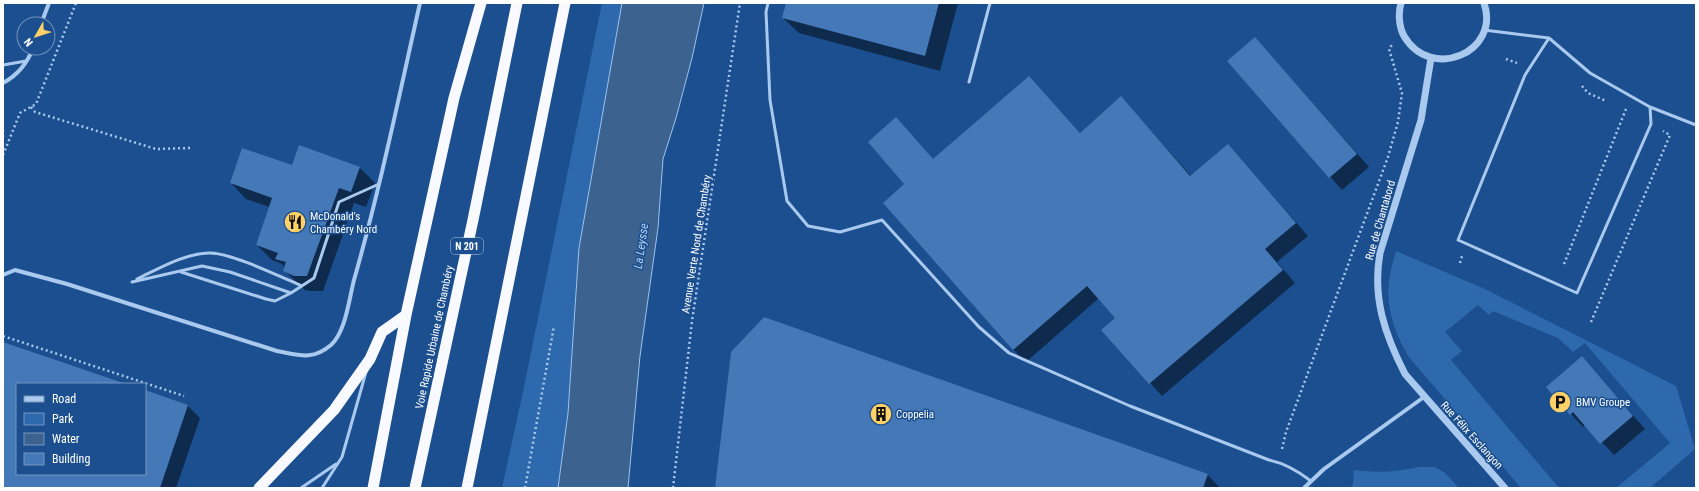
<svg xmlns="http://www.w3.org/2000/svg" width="1699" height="491" font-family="'Roboto Condensed',sans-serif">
<rect width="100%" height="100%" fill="#1b4f8f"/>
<!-- green -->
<path fill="#2e69ad" d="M602,3H622L579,248L568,413L558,488H502L525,382Z
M1396,251L1485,289L1676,386L1695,449L1650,488H1616L1670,443L1585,343L1573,352L1558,338L1493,311L1489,315L1478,305L1445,332L1462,351L1451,360L1559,488H1521L1408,356C1394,331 1384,304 1390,275C1391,267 1394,259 1396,251Z
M1419,467H1435L1445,473L1459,488H1349L1353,485L1354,470C1376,473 1397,472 1419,467Z"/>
<!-- water -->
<path fill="#3c6290" stroke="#9cc4f0" d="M622,3H704L692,58L676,118L663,159L658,228L640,356L628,488H558L568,413L579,248Z"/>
<!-- shadow -->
<path fill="#0007" d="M787,3H958L940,71L799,33L783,18Z
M1255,38L1369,167L1342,190L1228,61Z
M1029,77L1080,133L1121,97L1191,176L1228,145L1308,236L1277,262L1295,283L1162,396L1103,330L1116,318L1099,298L1026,362L1013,349L933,161Z
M292,166L359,167L375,183L366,207L354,203L323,291H310L305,290L284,270L285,267L282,264L272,260L257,245L270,207L246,199L231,183Z
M3,343L123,384H17V474H145V391L188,406L200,418L176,488H3Z
M1582,358L1645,429L1614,455L1586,425L1583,427L1571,414Z
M1207,474L1220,488H716Z"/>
<!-- building -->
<path fill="#4478b7" d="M786,3H939L925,56L782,18Z
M1255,37L1357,154L1329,178L1227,61Z
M1029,76L1080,133L1121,96L1190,176L1228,144L1296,223L1265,249L1283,270L1149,384L1101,330L1115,318L1087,286L1013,350L883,203L904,184L868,142L896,117L933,159Z
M299,145L360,167L351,192L339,188L307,276H294L283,271L286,262L275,259L278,253L256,245L272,198L230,183L242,148L292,165Z
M764,317L1208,474L1203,488H715L731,352Z
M3,342L126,384H17V474H145V390L188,405L160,488H3Z
M1582,356L1633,416L1600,444L1573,412L1570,415L1546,387Z"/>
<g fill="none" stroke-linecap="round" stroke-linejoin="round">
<!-- path -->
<path stroke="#a9c9ee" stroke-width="2.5" stroke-dasharray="2 3" stroke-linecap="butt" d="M1506,59L1517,63
M1582,86L1588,93L1606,101
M31,107L35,112L156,149L191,148
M3,130V140
M3,155L20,113L36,104L76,3
M1460,263L1462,256
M1564,264L1626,109
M1591,322L1670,135L1663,131
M3,336L184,396
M1282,449L1286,432L1388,157L1398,122L1402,93L1389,49L1392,45
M525,488L554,326
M673,488L692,321L740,3"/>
<!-- service -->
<path stroke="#a9c9ee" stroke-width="3" d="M768,3L766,12L770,100L787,201L808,226L840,232L882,220L979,327L1009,353L1130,406L1269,460C1284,463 1298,471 1311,481
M1484,30L1549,38
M3,65L26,61
M969,82L990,3
M1650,107L1651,124L1577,293L1458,240L1525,75L1549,38L1590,73L1650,107L1696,125
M181,272L266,299L275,301L291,293
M137,279C160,268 183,254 209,253C229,252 281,277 302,286
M132,282L202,266L230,272L291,293L314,278L339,202L379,184
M301,488L336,464
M322,488L342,457L366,372"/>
<!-- minor -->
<path stroke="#a9c9ee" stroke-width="4" d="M41,24L49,3
M3,83C18,75 27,64 33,48
M3,275L15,270L67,284L277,351C299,355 312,361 331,345C346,331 349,299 354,280C380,189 399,96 420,3
M1304,488L1324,469L1424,397"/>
<!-- tertiary -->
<path stroke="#a9c9ee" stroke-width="7" d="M1401,3C1398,13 1399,27 1404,36C1431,82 1501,52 1484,3
M1431,58L1421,120L1380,253C1372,298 1385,335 1405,374L1505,488"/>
<!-- trunk -->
<path stroke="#f8faff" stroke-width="11" d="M259,488L334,410L370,359L382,332L406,315
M373,488L406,315L454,98L481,3
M415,488L473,220L517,3
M467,488L565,3"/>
</g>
<!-- icons -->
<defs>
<g id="restaurant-disc" transform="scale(1.15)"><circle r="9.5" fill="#ffd166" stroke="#1b4f8f"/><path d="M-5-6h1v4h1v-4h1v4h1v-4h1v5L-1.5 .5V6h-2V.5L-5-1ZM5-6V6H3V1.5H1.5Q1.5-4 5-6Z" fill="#111"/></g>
<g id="parking-disc" transform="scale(1.15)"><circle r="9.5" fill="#ffd166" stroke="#1b4f8f"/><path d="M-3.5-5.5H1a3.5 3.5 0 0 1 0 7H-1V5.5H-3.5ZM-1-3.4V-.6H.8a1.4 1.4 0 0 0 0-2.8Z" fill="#111"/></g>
<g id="building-disc" transform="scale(1.15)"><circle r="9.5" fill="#ffd166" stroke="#1b4f8f"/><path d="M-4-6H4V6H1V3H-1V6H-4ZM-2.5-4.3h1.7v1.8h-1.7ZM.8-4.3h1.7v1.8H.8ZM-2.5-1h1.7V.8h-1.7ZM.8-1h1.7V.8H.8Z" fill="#111"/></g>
</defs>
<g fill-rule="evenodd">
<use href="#restaurant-disc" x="295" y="222"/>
<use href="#parking-disc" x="1560" y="402"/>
<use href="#building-disc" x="881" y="414"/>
</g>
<g text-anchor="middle" stroke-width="3" stroke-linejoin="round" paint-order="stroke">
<!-- shield labels -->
<rect fill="#1b4f8f" stroke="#bbcadd" stroke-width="1" x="451" y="238" width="32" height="16" rx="3"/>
<g font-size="10" font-weight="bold" fill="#fff">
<text x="467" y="250">N 201</text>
</g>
<!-- poi labels -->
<g font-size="11" fill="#fff" stroke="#1b4f8f" text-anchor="start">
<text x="310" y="220">McDonald's<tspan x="310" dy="13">Chambéry Nord</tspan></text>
<text x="1576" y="406">BMV Groupe</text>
<text x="896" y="418">Coppelia</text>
</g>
<!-- street labels -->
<g font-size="11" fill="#fff" stroke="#1b4f8f">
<text transform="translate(1380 220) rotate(-74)" y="4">Rue de Chantabord</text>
<text transform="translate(696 244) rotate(-81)" y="4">Avenue Verte Nord de Chambéry</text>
<text transform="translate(434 337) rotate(-78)" y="4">Voie Rapide Urbaine de Chambéry</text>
<text transform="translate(1472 435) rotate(48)" y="4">Rue Félix Esclangon</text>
</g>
<!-- water labels -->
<g font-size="12" font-style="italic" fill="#b5d3f5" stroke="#1b4f8f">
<text transform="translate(641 246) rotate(-82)" y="4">La Leysse</text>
</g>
</g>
<!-- border -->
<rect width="1699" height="491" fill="none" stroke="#ffffff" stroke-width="8"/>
<!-- legend -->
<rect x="16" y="383" width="130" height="92" fill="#1b4f8f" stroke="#7695bc"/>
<rect x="24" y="396" width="20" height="6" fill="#a9c9ee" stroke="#7695bc"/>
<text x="52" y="403" font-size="12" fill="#ffffff">Road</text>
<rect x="24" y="413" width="20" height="12" fill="#2e69ad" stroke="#7695bc"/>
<text x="52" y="423" font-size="12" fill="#ffffff">Park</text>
<rect x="24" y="433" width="20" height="12" fill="#3c6290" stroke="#7695bc"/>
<text x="52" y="443" font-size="12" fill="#ffffff">Water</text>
<rect x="24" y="453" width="20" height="12" fill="#4478b7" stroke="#7695bc"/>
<text x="52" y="463" font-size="12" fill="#ffffff">Building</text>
<!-- north arrow -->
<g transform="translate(36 36) rotate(231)"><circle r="19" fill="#1b4f8f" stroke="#7695bc"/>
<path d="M0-3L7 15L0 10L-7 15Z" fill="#ffd166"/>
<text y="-6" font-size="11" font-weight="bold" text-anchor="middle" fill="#ffffff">N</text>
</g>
</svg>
